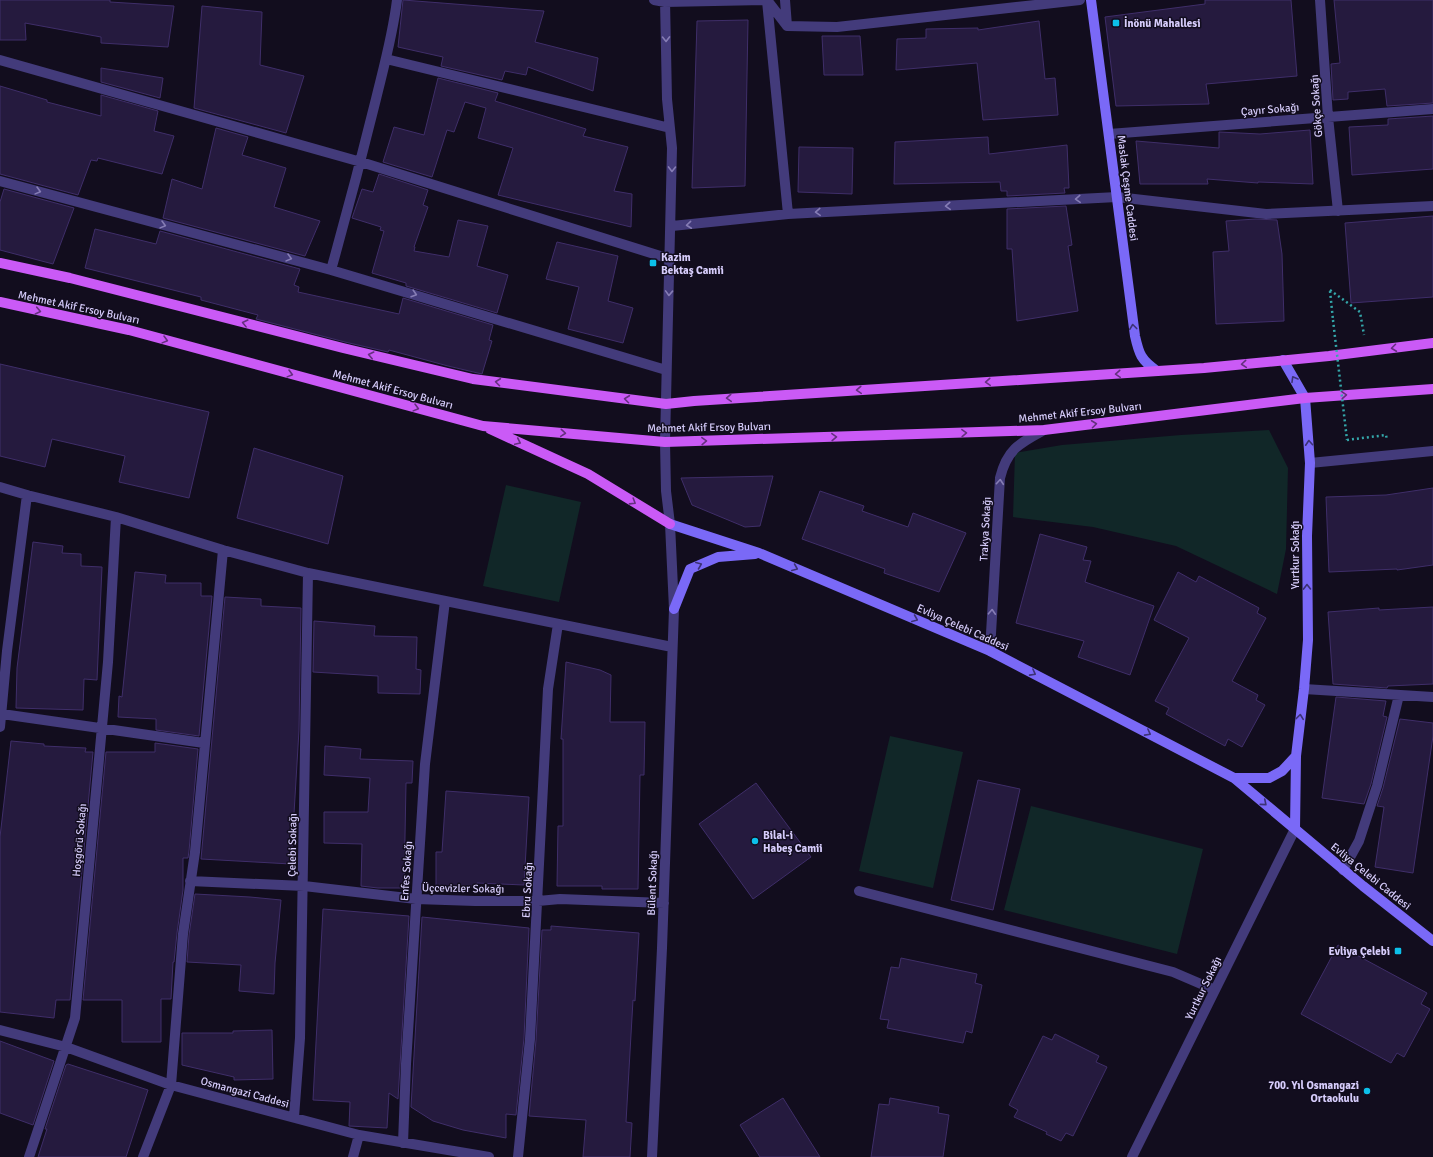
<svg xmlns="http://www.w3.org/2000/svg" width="1433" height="1157" font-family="Signika,sans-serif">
<rect width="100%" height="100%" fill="#120d1e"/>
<!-- green -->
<path fill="#112728" d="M1269,430L1288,468L1286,549L1277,594L1176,546L1093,527L1013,517L1015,453L1062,445L1181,435Z
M506,485L581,502L559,602L483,586Z
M890,736L963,752L933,888L859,871Z
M1031,806L1203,849L1177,954L1004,910Z"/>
<!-- building -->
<path fill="#251a3e" stroke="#3f2e69" d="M0,0H110V2L174,6L168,47L101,43V37L25,23L26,40H0Z
M403,0L544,11L535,42L598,58L593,91L528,67L526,75L505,71L502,80L441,66L443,57L398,47Z
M1205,0H1291L1297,76L1206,84L1209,104L1116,106L1105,17L1205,4Z
M1334,0H1433V103L1387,106L1385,89L1348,92V99L1333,100L1331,64L1340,63Z
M202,6L262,12L260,65L304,76L286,133L194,108Z
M748,20L745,186L692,188L697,21Z
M1039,21L1045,79L1055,78L1058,115L983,120L977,63L896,70L897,39L926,38V29L978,28V30Z
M822,36H860L863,75H824Z
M101,68L163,78L160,98L101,82Z
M438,78L498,93L495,101L586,129L583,136L628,147L614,191L632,194L631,227L498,195L513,148L478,138L486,108L465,102L454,132L447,130L432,177L383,162L394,127L424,135Z
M0,86L47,100V102L101,116V95L158,111L154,131L174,136L162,174L98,158L97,161L91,160L78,195L0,174Z
M1433,116V169L1352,175L1349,127L1388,125V119Z
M216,128L248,137L242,155L286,168L274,207L320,221L305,256L163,218L172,179L202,189Z
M1310,130L1313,184L1258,182V183L1207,179L1208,184H1140L1136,141L1219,148V132L1260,134Z
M988,137L989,154L1067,145L1069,188H1064L1065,193L1007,196V191H1001L1000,182L894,184L895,142Z
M799,147L853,148L852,194L798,192Z
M379,174L428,190L423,205L428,207L414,247H415L414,251L449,257L458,220L488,226L477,266L508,275L497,313L406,286V283L372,273L384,231L380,230L381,227L352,218L362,189L373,192Z
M4,189L74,208L53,264L0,250V202Z
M1066,206L1072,245L1068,246L1078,311L1017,321L1012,249H1007V209Z
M1433,216V297L1351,303L1345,223Z
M1256,219L1277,220L1282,254L1284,321L1216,324L1213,252L1229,251L1226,221Z
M95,229L156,244L160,231L300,269L294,285L299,287L298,292L399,314L403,298L493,325L489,340L492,341L482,374L448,366L389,350L388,352L345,342L256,319L258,315L201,300V297L85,268Z
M557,242L618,256L608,301L633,308L623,343L568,329L579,287L546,279Z
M0,364L209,412L189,498L119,482L125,456L52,439L45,467L0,456Z
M254,448L343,476L328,544L237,518Z
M773,476L760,526L745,527L692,505L681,478Z
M1433,488V565L1397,570V569L1329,572L1326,497L1386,495Z
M820,491L864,506L862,511L908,527L913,513L966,533L939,592L884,573L885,569L802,539Z
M1040,534L1087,547L1083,560L1091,561L1085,582L1154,606L1130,675L1078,657L1084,641L1016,623Z
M33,542L63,546L62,553L81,554V566L102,567L97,680L84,679L83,710L16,708L17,668Z
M135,572L166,575L165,583H201V596H212L199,736L156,730V719L118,717L119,696L122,697Z
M1178,572L1196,582L1199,576L1233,594L1259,608L1257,613L1266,618L1232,681L1258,695L1256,700L1265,705L1242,747L1228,739L1225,746L1166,714L1169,708L1155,701L1189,638L1154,620Z
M225,597L261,599V606L301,608L299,730L291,864L201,859Z
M1433,607V684L1388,686L1387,688L1333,684L1328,612L1379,608V610Z
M314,621L375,626L374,636L417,637L416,669L421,670L420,694L378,693V676L313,672Z
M566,662L600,670L611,675L610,722H645L644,775H640L638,889H602V886H557L558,826H563V739H561Z
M1336,697L1386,701L1383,716L1387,717L1371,784L1364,804L1322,798Z
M1400,719L1433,723V736L1413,873L1375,867L1384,807L1377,806L1383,788Z
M11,741L44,744V746L86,748L85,752H93L70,1000H56L54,1018L0,1012V837Z
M155,743L198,749L189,851L188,858H183V890L177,933L174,962H173L171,999H161V1042H122V1000H83L106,752H155Z
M325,746L361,749L360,759L413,761L412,783H406L404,888H378L361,886L362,844L324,843V812H368L370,778L324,775Z
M978,780L1020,789L993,910L951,900Z
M756,783L811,857L753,899L699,824Z
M446,791L529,797L524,885L477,883V887L436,888V852H442Z
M195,894L250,897L281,900L275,963L274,994L239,991L241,965L187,962L189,935Z
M323,909L409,916L398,1099L389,1093L387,1128L349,1126L350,1102L313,1100Z
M422,917L529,928L524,1038L516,1115L506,1114V1138L463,1130L433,1121L411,1107Z
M551,926L639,933L635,1001L633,1000L626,1122L632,1123L630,1157H583L586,1120L529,1116L536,1040L542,930H551Z
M1338,945L1427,993L1421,1004L1430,1009L1404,1057L1397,1053L1391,1063L1301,1014Z
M901,958L977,974L975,983L982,985L972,1033L966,1031L963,1043L887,1028L889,1020L880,1019L891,967L899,968Z
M272,1030L273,1079L234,1080V1077L182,1065V1033H233V1031Z
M1055,1034L1099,1056L1096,1062L1107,1067L1073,1136L1066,1133L1061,1141L1046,1134L1047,1132L1014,1117L1018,1110L1009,1105L1043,1036L1052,1040Z
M0,1041L54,1061L33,1125L0,1113Z
M68,1064L148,1090L126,1157H38L47,1129H45L66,1065Z
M783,1098L798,1122L820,1157H760L740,1125Z
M890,1098L939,1107L938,1113L949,1115L943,1157H871L879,1104L889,1105Z"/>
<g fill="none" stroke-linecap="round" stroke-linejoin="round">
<!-- path -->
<path stroke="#34a7aa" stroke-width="2.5" stroke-dasharray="2 3" stroke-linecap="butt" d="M1330,290L1360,312L1364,335
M1330,291L1333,320
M1347,440L1386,435L1387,440"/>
<!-- street -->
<path stroke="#433b7b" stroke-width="10" d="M654,0L665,2L767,0L787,26L837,27L1080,0
M785,0L787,26
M1320,0L1328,117L1338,211
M767,1L788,214
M386,59L670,128
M0,60L361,162L670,259
M1109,134L1433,109
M0,181L331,270L666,370
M672,226L788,214L1117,197L1266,214L1433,206
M331,270C347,213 362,156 376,99C384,66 393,34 397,0
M1310,463L1433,451
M0,487L27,495L116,517L223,550L308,573L672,647
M990,651L1000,478C1007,449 1020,443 1044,430
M1304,689L1433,697
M2,714L204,743
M0,727L7,651L27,495
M1343,870L1359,841L1377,786L1399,695
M190,881L304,886L416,899L475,901H538L560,899L664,903
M859,891L1173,972L1215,990
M0,1030L66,1047L171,1085L359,1135L489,1157
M294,1117L300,1038L308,573
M403,1143L406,1064L425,764L445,601
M29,1157L75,1018L108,662L116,517
M143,1157L171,1085L183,934L195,852L223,550
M353,1157L359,1135
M518,1157L530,1039L548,689L558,624
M652,1157L662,948L674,609L670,524L666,491L665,442L672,148L667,99L665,0
M1132,1157L1295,829"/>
<!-- secondary -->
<path stroke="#7a69f7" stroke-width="10" d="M1091,0L1135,336C1139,354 1141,360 1157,371
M1283,360L1305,398L1310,463L1307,536L1308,640L1304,689L1296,756L1295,829
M670,524L759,553L990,651L1234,778L1363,886L1433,941
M674,609L690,569L718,557L755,554
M1234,778H1269L1282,771L1296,756"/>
<!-- primary -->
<path stroke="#ca5af6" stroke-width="10" d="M0,263L70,278L343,348L473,379L666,404L694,401L1204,368L1329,356L1433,343
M0,302L129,330L483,426L665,442L1044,430L1305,398L1433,389
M490,429L588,474L670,524"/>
<!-- path-bridge -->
<path stroke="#34a7aa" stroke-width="2.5" stroke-dasharray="2 3" stroke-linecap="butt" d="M1333,320L1347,440"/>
</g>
<!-- one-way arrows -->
<defs><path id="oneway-chevron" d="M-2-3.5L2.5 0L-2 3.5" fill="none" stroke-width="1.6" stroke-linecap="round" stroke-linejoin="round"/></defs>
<g stroke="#867db5">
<use href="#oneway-chevron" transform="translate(666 39) rotate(89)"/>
<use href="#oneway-chevron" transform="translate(672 169) rotate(91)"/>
<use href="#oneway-chevron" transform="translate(38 191) rotate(15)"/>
<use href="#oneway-chevron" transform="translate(1078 199) rotate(177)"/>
<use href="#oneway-chevron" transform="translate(948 206) rotate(177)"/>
<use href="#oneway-chevron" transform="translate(818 212) rotate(177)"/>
<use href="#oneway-chevron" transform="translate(163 225) rotate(15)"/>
<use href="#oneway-chevron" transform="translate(689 225) rotate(174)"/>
<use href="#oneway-chevron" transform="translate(289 258) rotate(15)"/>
<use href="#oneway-chevron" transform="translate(669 293) rotate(92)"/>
<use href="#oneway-chevron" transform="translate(414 294) rotate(17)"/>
<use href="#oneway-chevron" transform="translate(1000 482) rotate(-85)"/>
<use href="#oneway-chevron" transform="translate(992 612) rotate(-87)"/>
</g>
<g stroke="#65307f">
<use href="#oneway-chevron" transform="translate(38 311) rotate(12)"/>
<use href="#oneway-chevron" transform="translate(245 323) rotate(-166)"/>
<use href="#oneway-chevron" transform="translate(165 340) rotate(15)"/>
<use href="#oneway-chevron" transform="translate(1394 348) rotate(173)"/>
<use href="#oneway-chevron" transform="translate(371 355) rotate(-167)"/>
<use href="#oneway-chevron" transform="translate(1244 364) rotate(175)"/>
<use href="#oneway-chevron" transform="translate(290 374) rotate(15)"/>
<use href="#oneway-chevron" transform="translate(1118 374) rotate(176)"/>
<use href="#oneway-chevron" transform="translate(498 382) rotate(-173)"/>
<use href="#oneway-chevron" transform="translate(988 382) rotate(176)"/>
<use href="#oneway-chevron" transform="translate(859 390) rotate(176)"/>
<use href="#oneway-chevron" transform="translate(1344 395) rotate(-4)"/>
<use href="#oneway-chevron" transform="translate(729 398) rotate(176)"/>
<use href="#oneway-chevron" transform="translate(627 399) rotate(-173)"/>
<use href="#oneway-chevron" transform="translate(416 408) rotate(15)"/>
<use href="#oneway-chevron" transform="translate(1094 424) rotate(-7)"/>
<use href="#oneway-chevron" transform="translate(563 433) rotate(5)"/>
<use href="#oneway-chevron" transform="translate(964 433) rotate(-2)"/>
<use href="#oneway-chevron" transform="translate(834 437) rotate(-2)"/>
<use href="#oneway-chevron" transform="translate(704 441) rotate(-2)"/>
<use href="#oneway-chevron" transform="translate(518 442) rotate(25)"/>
<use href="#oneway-chevron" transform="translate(633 502) rotate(32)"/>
</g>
<g stroke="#3c3275">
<use href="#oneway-chevron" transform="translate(1133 327) rotate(-97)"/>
<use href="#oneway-chevron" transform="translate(1294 379) rotate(-120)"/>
<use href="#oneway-chevron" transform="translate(1309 443) rotate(-94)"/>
<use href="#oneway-chevron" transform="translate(699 565) rotate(-22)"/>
<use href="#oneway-chevron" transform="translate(795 568) rotate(23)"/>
<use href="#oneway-chevron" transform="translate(1307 587) rotate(-91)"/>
<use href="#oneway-chevron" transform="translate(915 619) rotate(23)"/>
<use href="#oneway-chevron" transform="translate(1033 673) rotate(28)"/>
<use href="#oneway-chevron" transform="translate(1300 717) rotate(-83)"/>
<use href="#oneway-chevron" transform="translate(1148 733) rotate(28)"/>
<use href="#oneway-chevron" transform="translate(1264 803) rotate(40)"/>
</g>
<!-- markers -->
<g fill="#0cc0ea" stroke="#120d1e" stroke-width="1.5">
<rect x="1112" y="19" width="8" height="8" rx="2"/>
<rect x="649" y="259" width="8" height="8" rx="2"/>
<circle cx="755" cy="841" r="4"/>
<rect x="1394" y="947" width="8" height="8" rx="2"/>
<circle cx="1367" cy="1091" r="4"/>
</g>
<g text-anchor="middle" stroke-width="3" stroke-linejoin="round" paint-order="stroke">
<!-- poi labels -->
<g font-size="11" font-weight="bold" fill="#d7cdfc" stroke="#120d1e" text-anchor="start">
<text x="1124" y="27">İnönü Mahallesi</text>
<text x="661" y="261">Kazim<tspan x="661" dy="13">Bektaş Camii</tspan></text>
<text x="763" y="839">Bilal-i<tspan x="763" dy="13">Habeş Camii</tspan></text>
<text x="1390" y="955" text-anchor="end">Evliya Çelebi</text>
<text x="1359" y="1089" text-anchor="end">700. Yıl Osmangazi<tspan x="1359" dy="13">Ortaokulu</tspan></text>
</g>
<!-- street labels -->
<g font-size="11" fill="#d7cdfc" stroke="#120d1e">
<text transform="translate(1316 106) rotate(-94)" y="4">Gökçe Sokağı</text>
<text transform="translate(1270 109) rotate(-5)" y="4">Çayır Sokağı</text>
<text transform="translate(1128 188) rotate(83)" y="4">Maslak Çeşme Caddesi</text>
<text transform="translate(79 307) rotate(12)" y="4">Mehmet Akif Ersoy Bulvarı</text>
<text transform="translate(393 389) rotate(15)" y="4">Mehmet Akif Ersoy Bulvarı</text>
<text transform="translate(1080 412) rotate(-6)" y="4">Mehmet Akif Ersoy Bulvarı</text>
<text transform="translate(709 427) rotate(-1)" y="4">Mehmet Akif Ersoy Bulvarı</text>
<text transform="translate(985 529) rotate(-87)" y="4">Trakya Sokağı</text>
<text transform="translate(1295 555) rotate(-90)" y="4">Yurtkur Sokağı</text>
<text transform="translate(963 627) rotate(24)" y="4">Evliya Çelebi Caddesi</text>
<text transform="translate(79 840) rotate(-85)" y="4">Hoşgörü Sokağı</text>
<text transform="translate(292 845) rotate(-89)" y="4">Çelebi Sokağı</text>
<text transform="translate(406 871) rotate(-86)" y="4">Enfes Sokağı</text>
<text transform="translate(1371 876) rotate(39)" y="4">Evliya Çelebi Caddesi</text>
<text transform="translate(652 883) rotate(-88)" y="4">Bülent Sokağı</text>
<text transform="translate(463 888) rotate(1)" y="4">Üçcevizler Sokağı</text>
<text transform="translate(527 890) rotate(-87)" y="4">Ebru Sokağı</text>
<text transform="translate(1203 988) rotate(-64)" y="4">Yurtkur Sokağı</text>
<text transform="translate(245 1092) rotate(15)" y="4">Osmangazi Caddesi</text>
</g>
</g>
</svg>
